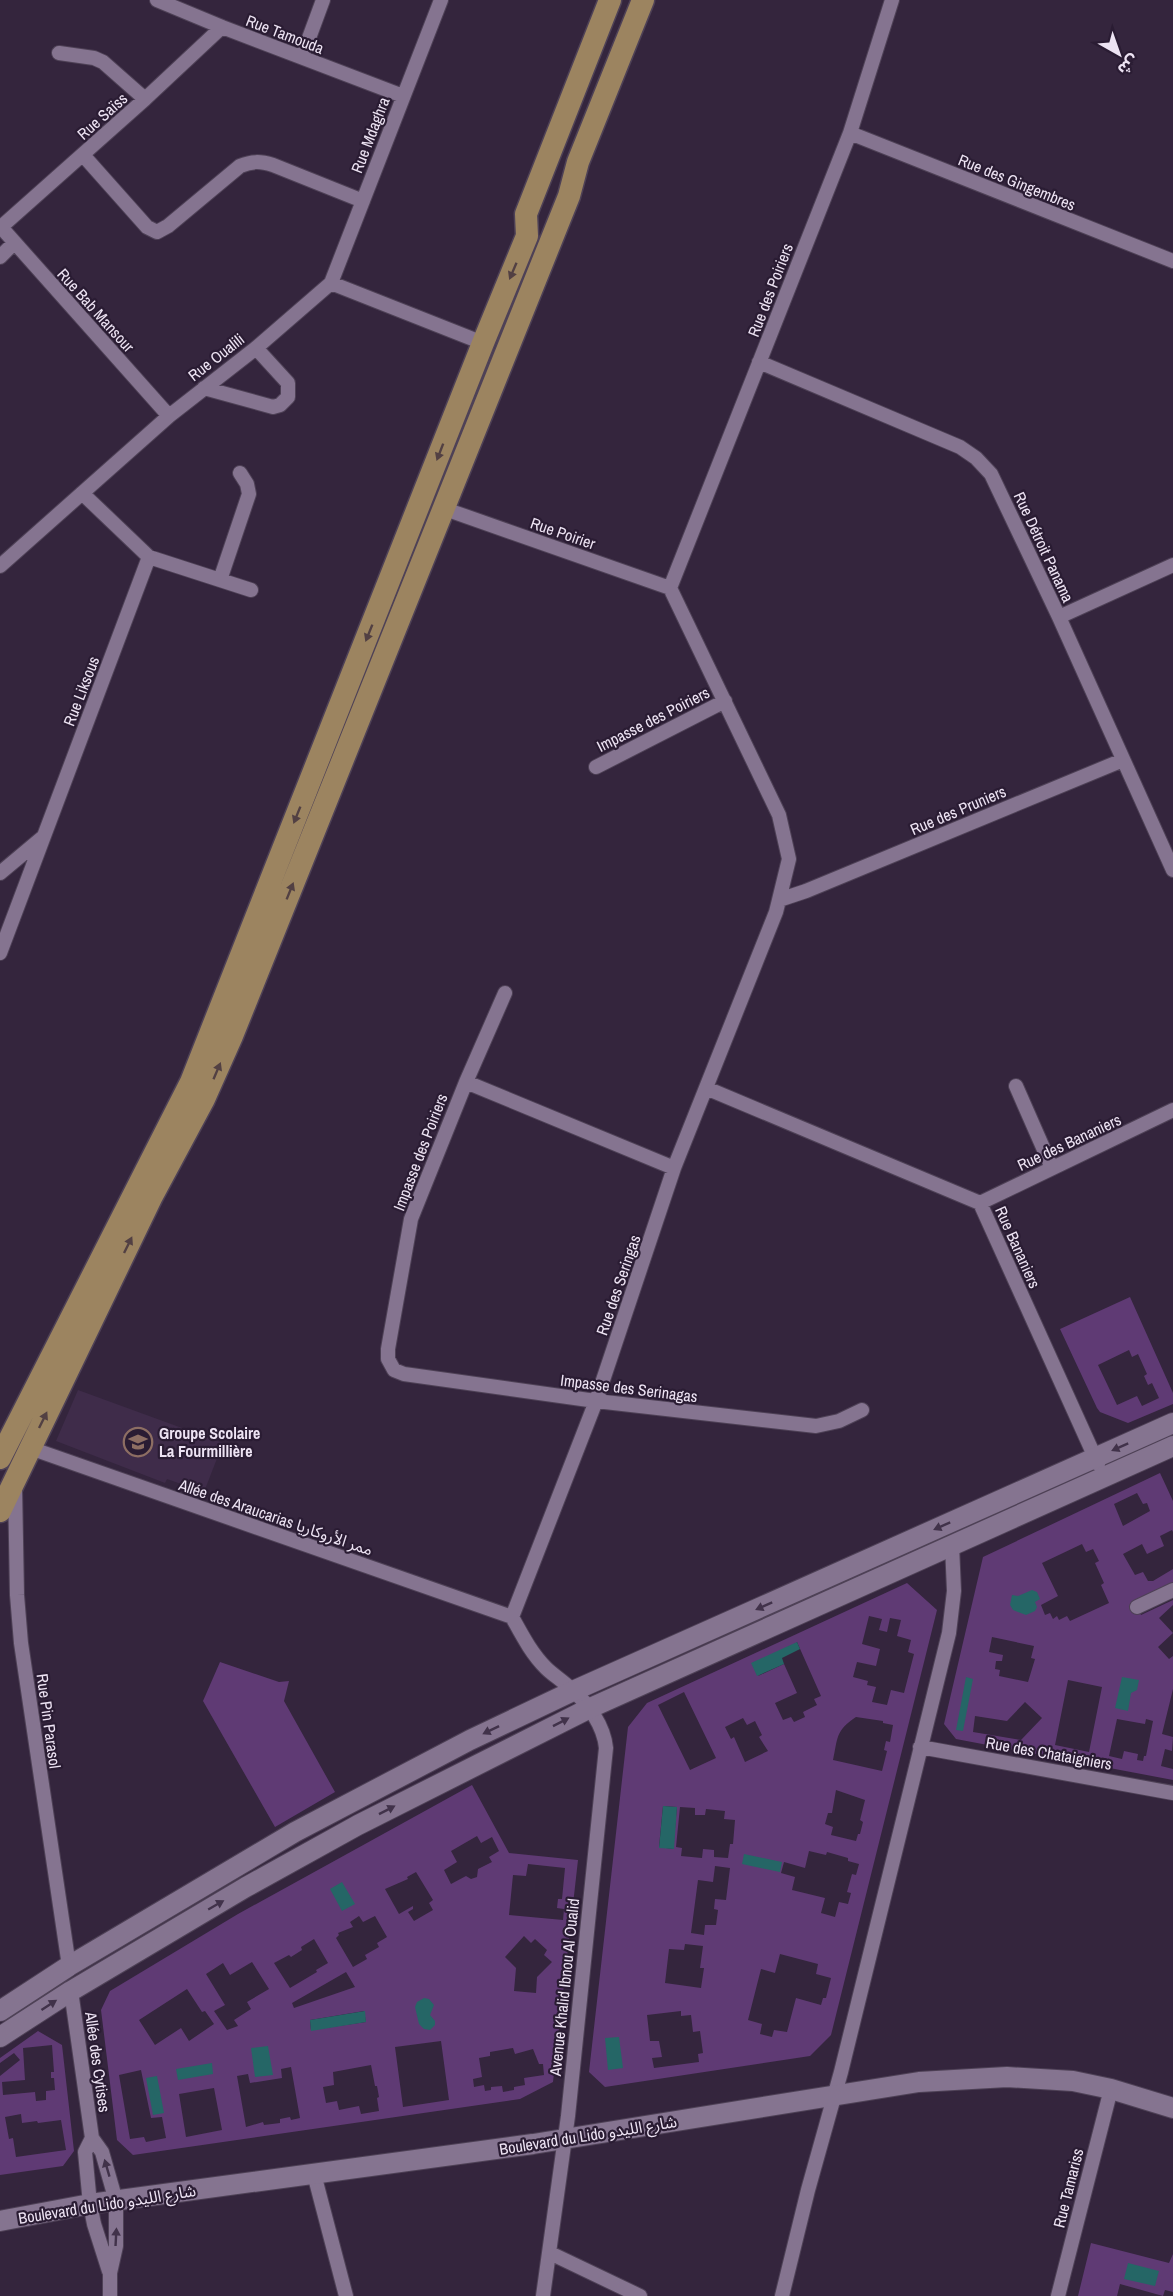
<svg xmlns="http://www.w3.org/2000/svg" width="1173" height="2296" font-family="'Archivo Narrow','Noto Sans Arabic',sans-serif">
<rect width="100%" height="100%" fill="#34253d"/>
<!-- built -->
<path fill="#3f2c4a" d="M78,1390L223,1443L204,1492L167,1479L165,1483L56,1441Z"/>
<!-- green -->
<path fill="#5f3a74" fill-rule="evenodd" d="M1130,1297L1173,1393V1404L1128,1423L1100,1412L1097,1408L1060,1329ZM1129,1350L1132,1357L1138,1354L1147,1374L1144,1376L1148,1385L1152,1383L1159,1398L1142,1406L1137,1396L1117,1405L1098,1365Z
M1160,1473L1173,1501V1532L1172,1530L1160,1536L1164,1546L1147,1554L1142,1544L1123,1554L1135,1575L1143,1572L1148,1581H1153L1173,1569V1583L1135,1601L1141,1615L1173,1600V1605L1159,1618L1173,1633L1158,1647L1169,1659L1173,1656V1689L1162,1734L1173,1737L1172,1751L1165,1749L1161,1766L1173,1769V1780L956,1739L944,1724L983,1557ZM1137,1493L1143,1504L1147,1503L1150,1511L1123,1526L1114,1504ZM1082,1544L1086,1552L1093,1549L1099,1561L1095,1563L1104,1583L1101,1585L1109,1603L1070,1621L1067,1616L1059,1620L1057,1616L1053,1619L1050,1613L1045,1615L1041,1605L1058,1596L1042,1563ZM992,1637L1034,1646L1031,1658L1035,1659L1028,1682L999,1676L1000,1670L995,1669L996,1661H1002L1003,1655L989,1652ZM1068,1680L1102,1687L1089,1752L1055,1745ZM1025,1702L1042,1718L1021,1740L973,1732L975,1716L1007,1721ZM1117,1719L1145,1724L1146,1719L1153,1721L1146,1756H1144L1143,1761L1137,1760L1138,1754L1124,1751L1122,1759L1109,1756Z
M907,1583L937,1610L831,2035L810,2056L605,2087L589,2072L628,1727L647,1703ZM869,1616L882,1619L879,1630L887,1632L890,1618L901,1620L897,1636L911,1640L908,1652L914,1654L904,1693L891,1690L887,1705L872,1702L876,1687L867,1685L868,1681L853,1677L857,1662L876,1666L880,1649L862,1644ZM797,1642L821,1696L814,1699L817,1705L803,1712L805,1717L794,1722L791,1717L783,1720L775,1703L797,1693L784,1664L758,1676ZM684,1692L716,1758L690,1770L658,1705ZM856,1717L883,1721V1723L893,1725L890,1742L886,1741L884,1750L887,1751L882,1771L833,1760C838,1738 835,1731 856,1717ZM743,1718L747,1725L755,1721L762,1735L759,1737L768,1751L745,1762L734,1737L731,1739L725,1727ZM836,1790L865,1800L860,1820L863,1822L860,1834H858L856,1841L831,1835L833,1827L825,1824L828,1813H832ZM663,1806L677,1807L673,1849L659,1847ZM680,1807L695,1808V1815H705L706,1809L725,1811L724,1819L735,1820L733,1844H730L728,1858L714,1857V1850L703,1849L702,1858L681,1856L682,1848L676,1847ZM809,1851L826,1855L827,1852L848,1858V1861L859,1864L856,1875L852,1874L847,1892L851,1893L848,1904L839,1902L835,1917L821,1913L825,1898L792,1890L795,1877L781,1873L784,1862L805,1868ZM715,1866L730,1868L726,1900L715,1899L714,1909L718,1910L716,1925H705L704,1935L691,1933L698,1880L713,1882ZM685,1944L703,1946L700,1968H704L701,1988L665,1983L669,1949L684,1950ZM780,1954L818,1964L816,1974L831,1978L826,1998H823L821,2005L796,1998L787,2032L774,2030L772,2037L760,2034L762,2024L748,2020L761,1969L775,1973ZM681,2011V2016L691,2015L693,2032L700,2031L703,2053L698,2054L699,2062L654,2068L652,2058L662,2057L659,2041H650L647,2015Z
M220,1662L279,1682L289,1681L284,1701L335,1792L275,1827L203,1701Z
M472,1785L509,1853L578,1860L553,2082L520,2099L133,2155L117,2140L101,2010L110,1991L238,1914ZM477,1836L481,1843L492,1837L499,1851L489,1857L492,1862L478,1869L477,1877L471,1879L466,1876L451,1884L444,1870L457,1862L451,1851ZM528,1864L565,1868L562,1899H558L557,1908L564,1909L563,1920L509,1915L513,1875L526,1876ZM416,1872L433,1900L429,1903L433,1910L414,1921L408,1912L413,1909V1906L399,1914L385,1889L408,1879L407,1877ZM359,1916L363,1922L375,1916L387,1937L377,1943L379,1947L365,1955L367,1959L353,1967L336,1938L339,1935L338,1933L353,1927L350,1922ZM524,1936L531,1943L535,1939L547,1950L544,1955L552,1962L537,1977L536,1993L514,1991L516,1968L505,1957ZM314,1939L328,1963L316,1970L317,1972L290,1988L274,1963L289,1955L291,1957L302,1950L301,1947ZM252,1962L269,1989L247,2002L251,2009L234,2020L238,2026L227,2030L214,2011L225,2005L206,1974L223,1963L230,1975ZM346,1972L355,1987L294,2008L292,2003ZM187,1989L202,2012L205,2011L214,2024L189,2041L181,2028L155,2045L139,2020ZM364,2011L366,2022L311,2030L310,2020ZM441,2041L449,2100L403,2107L395,2047ZM513,2048L515,2054L533,2049L539,2064H543L544,2075L524,2078L525,2085L514,2087V2090L503,2092L502,2086L491,2087V2090L485,2091L484,2085L474,2087L473,2079L482,2077L479,2058L490,2056V2052ZM371,2065L375,2086H377L379,2097L377,2098L379,2111L361,2114L359,2106L339,2110L337,2101L326,2103L323,2087L334,2085L333,2072ZM291,2067L300,2118L291,2120L290,2117L280,2119V2123L264,2125L263,2122L246,2127L237,2076L248,2074L250,2083L282,2078L281,2069ZM141,2070L151,2118L162,2117L166,2138L146,2142L144,2137L130,2139L119,2075ZM214,2088L222,2130L186,2137L179,2094Z
M38,2031L62,2045L74,2151L63,2166L0,2175V2076L20,2060L14,2053L0,2063V2058ZM52,2045L54,2072H51V2078H54L55,2090L46,2091V2100L36,2101L35,2092L3,2095L2,2082L25,2080L23,2048ZM21,2114L22,2123L37,2121L38,2123L61,2120L66,2150L16,2157L13,2138L9,2139L5,2117Z
M1091,2243L1169,2263L1173,2254V2292L1165,2290L1163,2296L1120,2284L1117,2296H1078Z"/>
<!-- water -->
<path fill="#256666" d="M1032,1590L1037,1592L1040,1599L1035,1602L1037,1607L1035,1611L1026,1615L1013,1610L1010,1605L1012,1595L1018,1596Z
M797,1642L800,1649L782,1658L784,1664L757,1676L751,1663Z
M966,1677L973,1679L963,1731L956,1730Z
M1122,1677L1139,1680L1137,1690L1131,1693L1128,1711L1115,1708Z
M663,1806L677,1807L674,1849L659,1848Z
M744,1854L782,1862L780,1872L742,1864Z
M342,1882L355,1904L342,1911L330,1889Z
M424,1998L429,1999L434,2005L430,2015L435,2021V2025L430,2030L424,2029L419,2024L415,2007L417,2002Z
M365,2011L366,2022L311,2031L310,2020Z
M619,2037L623,2068L608,2070L605,2038Z
M268,2046L273,2075L255,2077L251,2048Z
M212,2063L213,2074L178,2080L176,2069Z
M157,2076L164,2113L153,2115L146,2078Z
M1128,2263L1159,2271L1155,2286L1124,2279Z"/>
<g fill="none" stroke-linecap="round" stroke-linejoin="round">
<!-- street casing -->
<g stroke="#4e4156" stroke-width="16">
<path id="street" d="M157,0L222,27L403,96
M59,53L94,58L103,62L145,99
M302,57L323,0
M850,133L1173,261
M83,155L147,227L157,232L168,226L240,166C252,161 260,161 273,165L363,201
M0,226L169,416
M1,227L145,99L222,27
M0,257L14,243
M331,283L483,343
M759,362L960,447L976,458L991,474L1059,617L1173,870
M204,388L273,407L280,405L288,397V383L256,348
M82,493L149,557L251,590
M445,509L670,588
M0,566L169,416L256,348L331,283L441,0
M220,580L249,494L247,484L240,473
M670,588L850,133L892,0
M670,588L779,815L789,859L779,900
M1059,617L1173,565
M596,767L725,701
M0,873L42,838
M0,953L149,557
M505,993L466,1082L411,1219L388,1349V1359L394,1370L404,1374L596,1401L816,1426L839,1421L862,1410
M466,1082L674,1168
M1016,1086L1052,1168
M706,1088L980,1203L1098,1464
M980,1203L1173,1110
M30,1448L512,1617
M15,1486L17,1595L21,1643L69,1966
M1137,1607L1173,1590
M920,1747L1173,1793
M71,1991L92,2138L102,2152L116,2201V2246L110,2273V2296
M92,2138L85,2152L90,2204L94,2224L109,2271
M314,2174L346,2296
M550,2253L640,2296
M543,2296L568,2116L606,1748C604,1726 588,1703 571,1689C563,1681 553,1675 546,1668C531,1653 522,1635 512,1617L596,1401L674,1168L776,912L779,900L806,891L1123,760
M782,2296L808,2190L841,2072L949,1633L954,1591L952,1545
M1058,2296L1111,2089"/>
</g>
<!-- secondary casing -->
<g stroke="#4e4156" stroke-width="22">
<path id="secondary" d="M0,2011L69,1966L295,1832L470,1740L573,1691L1173,1423
M0,2037L71,1991L246,1887L358,1825L588,1709L1173,1446
M0,2221L90,2204L533,2144L919,2082L1007,2077L1073,2081L1111,2089L1173,2108"/>
</g>
<!-- primary casing -->
<g stroke="#4e4156" stroke-width="25">
<path id="primary" d="M0,1458L191,1082L483,343L527,236L526,214L610,0
M0,1511L152,1196L204,1099L232,1036L569,196L578,162L643,0"/>
</g>
<!-- street -->
<use href="#street" stroke="#857490" stroke-width="14"/>
<!-- secondary -->
<use href="#secondary" stroke="#857490" stroke-width="20"/>
<!-- primary -->
<use href="#primary" stroke="#9c8460" stroke-width="22"/>
</g>
<!-- one-way arrows -->
<defs><path id="oneway-solid" d="M-6-.8H1V-3.2L6.5 0L1 3.2V.8H-6Z" transform="scale(1.5)"/></defs>
<g fill="#524043">
<use href="#oneway-solid" transform="translate(513 271) rotate(113)"/>
<use href="#oneway-solid" transform="translate(440 452) rotate(111)"/>
<use href="#oneway-solid" transform="translate(369 633) rotate(112)"/>
<use href="#oneway-solid" transform="translate(297 815) rotate(112)"/>
<use href="#oneway-solid" transform="translate(290 891) rotate(-68)"/>
<use href="#oneway-solid" transform="translate(217 1071) rotate(-67)"/>
<use href="#oneway-solid" transform="translate(128 1245) rotate(-64)"/>
<use href="#oneway-solid" transform="translate(43 1420) rotate(-64)"/>
</g>
<g fill="#41324a">
<use href="#oneway-solid" transform="translate(1120 1447) rotate(156)"/>
<use href="#oneway-solid" transform="translate(942 1526) rotate(156)"/>
<use href="#oneway-solid" transform="translate(764 1606) rotate(156)"/>
<use href="#oneway-solid" transform="translate(561 1722) rotate(-27)"/>
<use href="#oneway-solid" transform="translate(491 1730) rotate(154)"/>
<use href="#oneway-solid" transform="translate(387 1810) rotate(-27)"/>
<use href="#oneway-solid" transform="translate(216 1905) rotate(-30)"/>
<use href="#oneway-solid" transform="translate(49 2005) rotate(-33)"/>
<use href="#oneway-solid" transform="translate(107 2168) rotate(-106)"/>
<use href="#oneway-solid" transform="translate(116 2237) rotate(-87)"/>
</g>
<!-- icons -->
<defs>
<g id="school-ring" transform="scale(1.5)"><circle r="9.5" fill="#2a1c33" stroke="#8d6e63" stroke-width="1.5"/><path d="M0-5L7-2L0 1L-7-2ZM-4 1L0 2.5L4 1V4Q0 6-4 4Z" fill="#8d6e63"/></g>
</defs>
<g fill-rule="evenodd">
<use href="#school-ring" x="138" y="1442"/>
</g>
<g text-anchor="middle" stroke-width="4.5" stroke-linejoin="round" paint-order="stroke">
<!-- street labels -->
<g font-size="16" fill="#ede3f3" stroke="#2a1c33">
<text transform="translate(285 34) rotate(21)" y="6">Rue Tamouda</text>
<text transform="translate(102 116) rotate(-42)" y="6">Rue Saïss</text>
<text transform="translate(370 135) rotate(-69)" y="6">Rue Mdaghra</text>
<text transform="translate(1017 182) rotate(22)" y="6">Rue des Gingembres</text>
<text transform="translate(770 290) rotate(-69)" y="6">Rue des Poiriers</text>
<text transform="translate(96 310) rotate(48)" y="6">Rue Bab Mansour</text>
<text transform="translate(216 357) rotate(-38)" y="6">Rue Oualili</text>
<text transform="translate(563 533) rotate(19)" y="6">Rue Poirier</text>
<text transform="translate(1044 547) rotate(65)" y="6">Rue Détroit Panama</text>
<text transform="translate(81 691) rotate(-69)" y="6">Rue Liksous</text>
<text transform="translate(653 719) rotate(-27)" y="6">Impasse des Poiriers</text>
<text transform="translate(958 810) rotate(-23)" y="6">Rue des Pruniers</text>
<text transform="translate(1069 1142) rotate(-25)" y="6">Rue des Bananiers</text>
<text transform="translate(420 1152) rotate(-69)" y="6">Impasse des Poiriers</text>
<text transform="translate(1018 1247) rotate(66)" y="6">Rue Bananiers</text>
<text transform="translate(618 1285) rotate(-71)" y="6">Rue des Seringas</text>
<text transform="translate(629 1388) rotate(7)" y="6">Impasse des Serinagas</text>
<text transform="translate(276 1517) rotate(19)" y="6">Allée des Araucarias ممر الأروكاريا</text>
<text transform="translate(49 1721) rotate(82)" y="6">Rue Pin Parasol</text>
<text transform="translate(1049 1753) rotate(10)" y="6">Rue des Chataigniers</text>
<text transform="translate(564 1987) rotate(-84)" y="6">Avenue Khalid Ibnou Al Oualid</text>
<text transform="translate(98 2062) rotate(82)" y="6">Allée des Cytises</text>
<text transform="translate(588 2135) rotate(-9)" y="6">Boulevard du Lido شارع الليدو</text>
<text transform="translate(1068 2188) rotate(-76)" y="6">Rue Tamariss</text>
<text transform="translate(107 2204) rotate(-9)" y="6">Boulevard du Lido شارع الليدو</text>
</g>
<!-- poi labels -->
<g font-size="16" font-weight="bold" fill="#ede3f3" stroke="#2a1c33" text-anchor="start">
<text x="159" y="1439">Groupe Scolaire<tspan x="159" dy="18">La Fourmillière</tspan></text>
</g>
</g>
<!-- north arrow -->
<g transform="translate(1119 54) rotate(140)" stroke="#2a1c33" stroke-width="4.5" paint-order="stroke">
<path d="M0-4.5L10 22L0 15L-10 22Z" fill="#ede3f3"/>
<text y="-9" font-size="16" font-weight="bold" text-anchor="middle" fill="#ede3f3">ش</text>
</g>
</svg>
